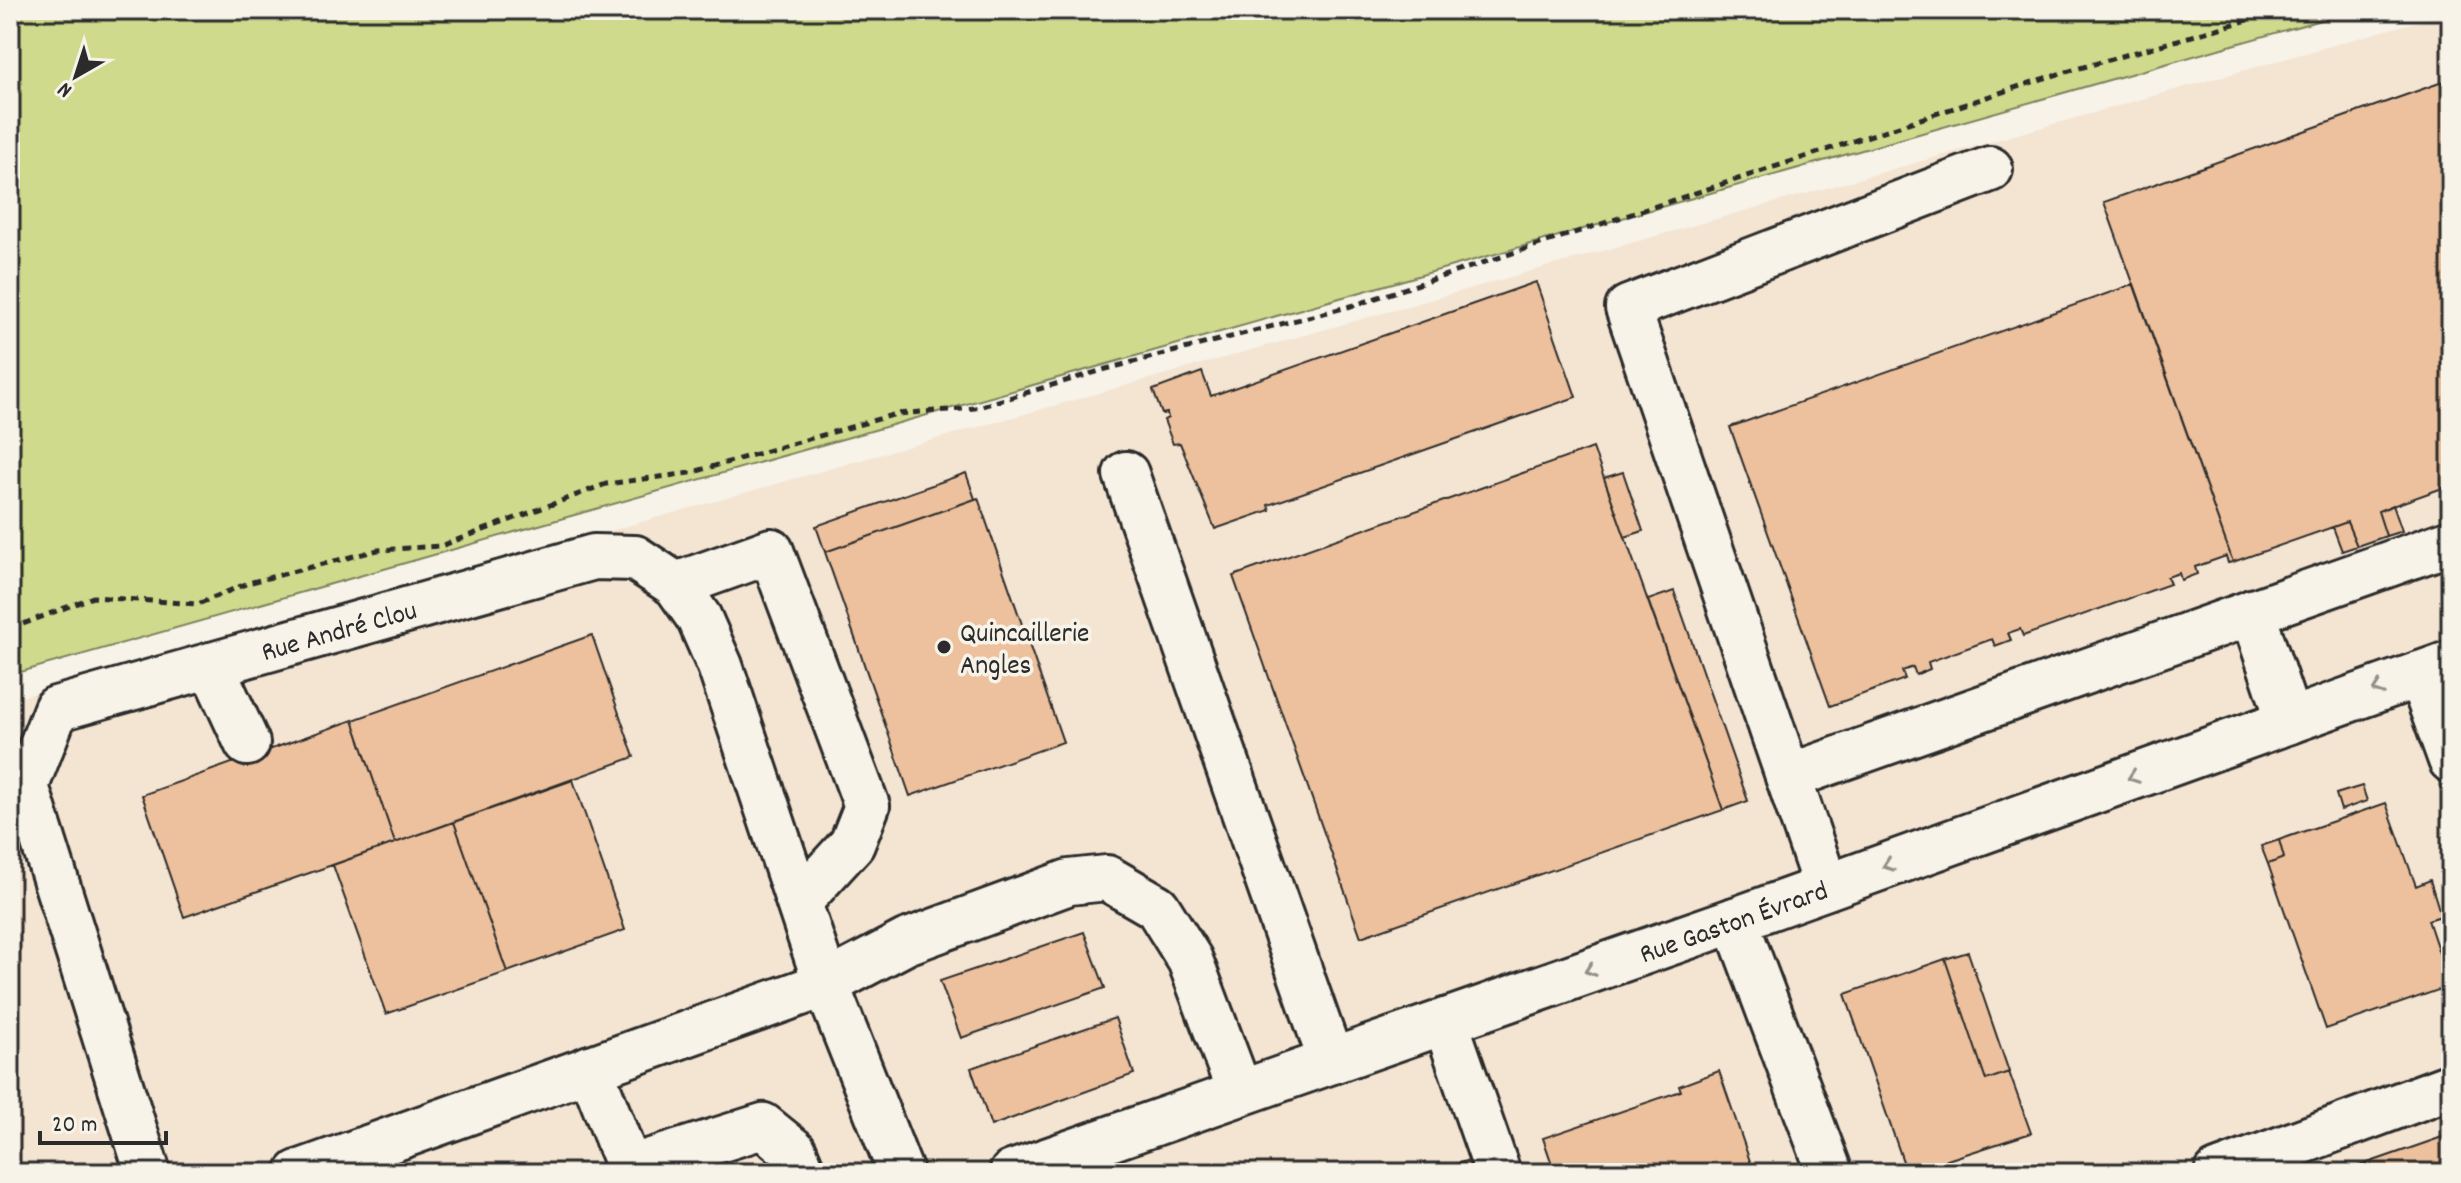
<svg xmlns="http://www.w3.org/2000/svg" width="2461" height="1183" font-family="Dekko,sans-serif">
<rect width="100%" height="100%" fill="#f7f3e8"/>
<filter id="ink" filterUnits="userSpaceOnUse"><feTurbulence type="fractalNoise" baseFrequency=".0125" numOctaves="2"/><feDisplacementMap in="SourceGraphic" scale="16" xChannelSelector="R" yChannelSelector="G"/><feConvolveMatrix kernelMatrix="1 2 1 2 8 2 1 2 1" color-interpolation-filters="sRGB"/></filter>
<g filter="url(#ink)">
<!-- built -->
<path fill="#f4e4d2" d="M2451,12V1173H10V700Z"/>
<!-- green -->
<path fill="#cfda8d" stroke="#7d825c" stroke-width="2" d="M10,10H2356L10,675Z"/>
<!-- building -->
<path fill="#edc19d" stroke="#2b2b2b" stroke-width="2" d="M2451,79V485L2378,511L2386,536L2357,546L2347,522L2233,562L2104,202Z
M1536,282L1576,397L1268,505L1270,510L1215,529L1180,443L1173,444L1164,420L1168,418L1167,413L1162,414L1153,390L1202,372L1211,396Z
M2134,284L2233,562L2228,563L2226,556L2195,567L2197,574L2181,580L2179,573L2167,577L2170,584L2023,636L2020,629L2008,633L2011,640L1995,646L1992,639L1928,662L1930,669L1916,675L1913,667L1902,671L1905,679L1830,706L1730,427Z
M1593,448L1723,810L1361,937L1233,576Z
M1623,472L1643,531L1625,537L1604,478Z
M966,473L975,499L825,552L816,526Z
M978,498L1063,742L910,796L825,552Z
M2393,505L2402,531L2386,536L2378,511Z
M2347,522L2357,546L2342,551L2333,527Z
M1674,591L1748,801L1723,810L1648,600Z
M592,635L634,757L395,843L353,720Z
M353,720L395,843L184,917L142,795Z
M573,780L625,930L507,972L454,822Z
M2362,786L2367,801L2341,810L2336,794Z
M2386,803L2416,886L2430,880L2441,916L2428,920L2450,986L2326,1029L2268,864L2284,858L2279,840Z
M454,822L507,972L386,1014L333,865Z
M2279,840L2284,858L2268,864L2261,846Z
M1084,932L1105,988L961,1038L940,981Z
M1968,952L2009,1072L1986,1080L1945,959Z
M1945,959L1986,1080L2009,1072L2031,1133L1907,1173L1845,994Z
M1115,1018L1134,1074L991,1126L971,1068Z
M1719,1071L1754,1173H1555L1543,1138L1681,1091L1679,1086Z
M2451,1134V1161L2417,1173H2339Z
M1477,1157L1483,1173H1432Z
M2451,1161V1173H2417Z"/>
<g fill="none" stroke-linecap="round" stroke-linejoin="round">
<!-- minor casing -->
<g stroke="#2b2b2b" stroke-width="50">
<g id="minor">
<path d="M1126,474L1331,1061"/>
<path d="M676,585L771,551L867,806L852,844L799,902"/>
<path d="M2252,612L2289,721"/>
<path d="M211,665L247,743"/>
<path d="M2420,674L2451,760"/>
<path d="M1788,777L2451,542"/>
<path d="M1826,887L1628,308L1990,169"/>
<path d="M1735,920L1830,1173"/>
<path d="M1445,1021L1498,1173"/>
<path d="M590,1068L629,1168L763,1126L794,1151L803,1173"/>
<path id="s1" d="M148,1173L26,786L56,709L594,557L635,558L676,585L699,618L720,666L826,984L901,1173"/>
<path d="M298,1173L826,984L906,942L1069,882L1107,878L1157,907L1190,960L1240,1093"/>
<path id="s2" d="M1012,1173L1735,920L2451,663"/>
<path d="M2217,1173L2451,1086"/>
</g>
</g>
<!-- path -->
<path stroke="#2b2b2b" stroke-width="5" stroke-dasharray="8 6" stroke-linecap="butt" d="M10,629L93,597L198,604L248,583L378,550L441,546L606,484L690,473L896,414L975,408L1106,369L1355,305L2045,78L2283,10"/>
<!-- minor -->
<use href="#minor" stroke="#f7f3e8" stroke-width="44"/>
</g>
<!-- one-way arrows -->
<defs><path id="oneway-chevron" d="M-2-3.5L2.5 0L-2 3.5" fill="none" stroke-width="1.6" stroke-linecap="round" stroke-linejoin="round" transform="scale(2)"/></defs>
<g stroke="#918f8a">
<use href="#oneway-chevron" transform="translate(2378 689) rotate(160)"/>
<use href="#oneway-chevron" transform="translate(2133 777) rotate(160)"/>
<use href="#oneway-chevron" transform="translate(1888 865) rotate(160)"/>
<use href="#oneway-chevron" transform="translate(1590 970) rotate(161)"/>
</g>
</g>
<!-- markers -->
<circle fill="#2b2b2b" stroke="#f7f3e8" stroke-width="3" cx="944" cy="647" r="8"/>
<g text-anchor="middle" stroke-width="7" stroke-linejoin="round" paint-order="stroke">
<!-- street labels -->
<g font-size="28" fill="#2b2b2b" stroke="#f7f3e8">
<text dy="10" stroke="none"><textPath href="#s1" startOffset="782">Rue André Clou</textPath></text>
<text dy="10" stroke="none"><textPath href="#s2" startOffset="764">Rue Gaston Évrard</textPath></text>
</g>
<!-- poi labels -->
<g font-size="28" fill="#2b2b2b" stroke="#f7f3e8" text-anchor="start">
<text x="960" y="641">Quincaillerie<tspan x="960" dy="32">Angles</tspan></text>
</g>
</g>
<!-- margin -->
<rect width="2461" height="1183" fill="none" stroke="#f7f3e8" stroke-width="40"/>
<rect x="20" y="20" width="2421" height="1143" fill="none" stroke="#2b2b2b" stroke-width="3" filter="url(#ink)"/>
<!-- north arrow -->
<g transform="translate(76 76) rotate(219)" stroke="#f7f3e8" stroke-width="6" paint-order="stroke">
<path d="M0-6L14 30L0 20L-14 30Z" fill="#2b2b2b"/>
<text y="-12" font-size="22" font-weight="bold" text-anchor="middle" fill="#2b2b2b">N</text>
</g>
<!-- scale -->
<path d="M40 1131v12h126v-12" fill="none" stroke="#2b2b2b" stroke-width="4"/>
<text x="52" y="1131" font-size="24" fill="#2b2b2b" stroke="#f7f3e8" stroke-width="6" paint-order="stroke">20 m</text>
</svg>
